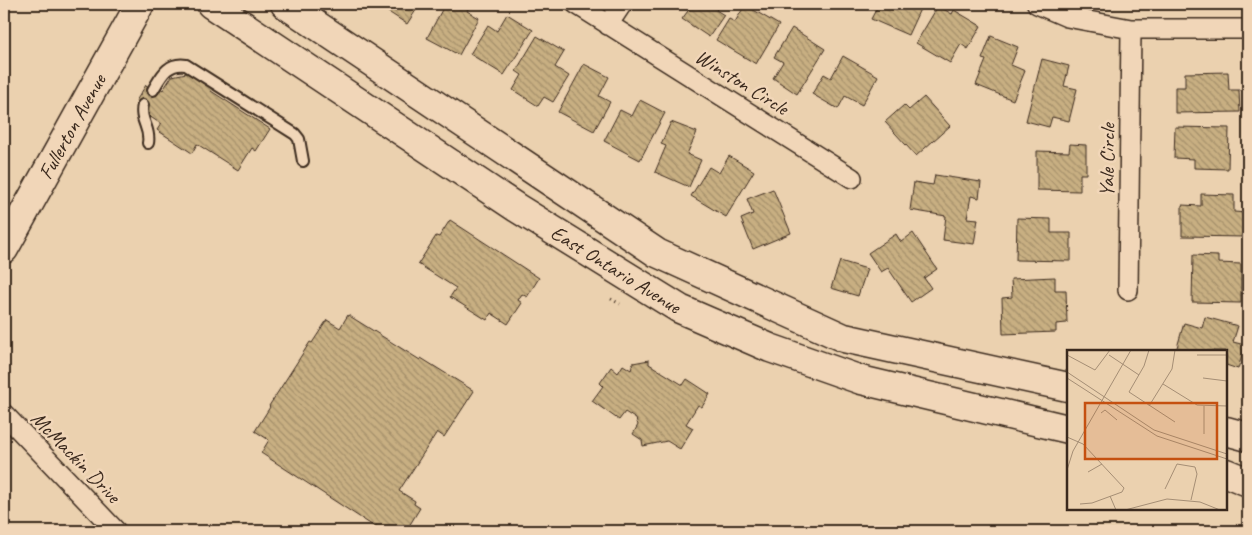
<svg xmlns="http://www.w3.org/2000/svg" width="1252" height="535" font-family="Caveat,sans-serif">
<defs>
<pattern id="building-back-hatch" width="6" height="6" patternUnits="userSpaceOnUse" patternTransform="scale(1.25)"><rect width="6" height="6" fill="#c8af82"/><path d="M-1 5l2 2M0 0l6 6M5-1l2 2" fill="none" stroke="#a48f6a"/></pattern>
</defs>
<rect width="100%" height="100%" fill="#ebd1af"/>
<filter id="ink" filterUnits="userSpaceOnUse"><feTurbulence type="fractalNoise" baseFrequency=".02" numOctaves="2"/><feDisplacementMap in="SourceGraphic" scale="10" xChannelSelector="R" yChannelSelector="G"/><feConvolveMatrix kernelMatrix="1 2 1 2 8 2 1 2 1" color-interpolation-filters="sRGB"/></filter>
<g filter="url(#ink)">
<!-- building -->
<path fill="url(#building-back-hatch)" stroke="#3b2a1e" d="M376,4H420L407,24Z
M445,4H471L467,11L479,18L459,55L427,38Z
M693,4H721L716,10L724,15L709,37L682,19Z
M879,4H909L920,9L908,35L871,19Z
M745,5L779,25L756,64L716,40L729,19L735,22Z
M938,6L952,14L954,10L981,26L968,49L961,44L950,63L916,43Z
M507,14L533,30L504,75L470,54L488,25L497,31Z
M792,28L825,49L797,94L773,78L783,62L774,57Z
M537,36L564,52L555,67L569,76L553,102L544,97L538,106L513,90L522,75L516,71Z
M991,36L1018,47L1011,65L1025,71L1013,100L976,85L986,60L982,59Z
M843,56L878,76L862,105L845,96L838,109L812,94L824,74L831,78Z
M1042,59L1069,66L1064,86L1077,89L1069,121L1052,117L1049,127L1026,121Z
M584,64L609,77L599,96L610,102L594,131L558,112Z
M191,72L214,87L211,91L270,129L256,151L252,148L238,170L197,144L192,153L157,130L161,124L143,112L146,107L136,101L146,85L156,92L159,87L163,90L172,76Z
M1228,72L1229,90H1239L1240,112L1175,113V87H1185V73Z
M924,97L950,126L916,156L885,122L904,105L909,110Z
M640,100L665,113L640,160L604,141L620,110L632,116Z
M671,122L697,132L687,154L701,160L689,187L655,172L666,146L661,144Z
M1175,127L1229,128L1228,169L1194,168V159L1174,158Z
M1070,144L1086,145V174H1080V191L1037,190V151L1069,152Z
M729,156L754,171L726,217L691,196L709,167L719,173Z
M935,175L981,182L979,198L971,196L967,218L978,219L974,244L943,240L946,216L910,210L914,182L933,185Z
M773,189L791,233L753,249L741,219L753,214L747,199Z
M1201,194L1234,195V212L1247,213L1246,237L1182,236V205L1201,206Z
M1017,218L1051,219V233H1071V261L1016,260Z
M450,220L539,278L527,297L522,294L518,300L522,303L508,324L491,313L487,320L450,297L456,288L418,264L436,236L439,237Z
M913,233L937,269L924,278L931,288L911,302L888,268L881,272L868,253L896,234L901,242Z
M1193,255L1218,256V263L1241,264V303L1192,302Z
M840,261L867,269L858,296L831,288Z
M1055,277V290H1066L1067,323L1056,324V332L1003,334L1002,298L1012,297L1011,279Z
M348,315L420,360L421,358L474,391L444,437L437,432L399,491L415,501L414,504L420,508L406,531L400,527L397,531H381L261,453L269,440L255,431L270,407L269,406L310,342L312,343L327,320L340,328Z
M1205,317L1238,326L1233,342L1245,345L1238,369L1226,365V351H1176L1184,323L1202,328Z
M649,360V364L683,385L687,379L710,394L702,407L698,405L686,424L693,428L680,449L667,441L643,446L642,440L633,434L638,425L636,419L625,412L619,420L592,401L603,386L600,383L611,367L618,373L623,365L631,370L633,363Z"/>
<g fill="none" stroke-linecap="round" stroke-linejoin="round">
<!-- lane casing -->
<g stroke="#3b2a1e" stroke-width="14">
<path id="lane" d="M153,90C161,77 167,62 186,65L295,134L299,139L303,161
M143,105C139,121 151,128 148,143"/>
</g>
<!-- street casing -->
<g stroke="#3b2a1e" stroke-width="22">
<path id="street" d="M576,4L852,178
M1037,4L1067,17L1131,29H1248
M608,25L622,4
M1128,290L1131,29
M4,414L116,531"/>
</g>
<!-- secondary casing -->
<g stroke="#3b2a1e" stroke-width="31">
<g id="secondary">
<path id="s1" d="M4,249L140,4"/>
</g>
</g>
<!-- primary casing -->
<g stroke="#3b2a1e" stroke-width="31">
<g id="primary">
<path id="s2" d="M211,4L517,208L680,309L770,348L861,380L1068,429"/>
<path d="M285,4L657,253L844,338L1068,387"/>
<path d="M1226,431L1248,437"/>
<path d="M1226,473L1248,482"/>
</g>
</g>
<!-- path -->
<path stroke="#3b2a1e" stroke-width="3" stroke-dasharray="1 4" stroke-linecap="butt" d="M611,299L620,304"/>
<!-- lane -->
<use href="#lane" stroke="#f1d6b8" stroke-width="10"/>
<!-- street -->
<use href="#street" stroke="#f1d6b8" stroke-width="19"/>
<!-- secondary -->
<use href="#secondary" stroke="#f1d6b8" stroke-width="28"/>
<!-- primary -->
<use href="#primary" stroke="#f1d6b8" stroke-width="28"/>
</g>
</g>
<g text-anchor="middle" stroke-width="5" stroke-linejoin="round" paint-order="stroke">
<!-- street labels -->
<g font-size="21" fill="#3b2a1e" stroke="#f1d6b8">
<text transform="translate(742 82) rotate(32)" y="7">Winston Circle</text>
<text dy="7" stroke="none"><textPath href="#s1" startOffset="140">Fullerton Avenue</textPath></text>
<text transform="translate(1107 160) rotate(-89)" y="7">Yale Circle</text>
<text dy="7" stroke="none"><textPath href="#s2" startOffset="484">East Ontario Avenue</textPath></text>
<text transform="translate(76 457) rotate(46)" y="7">McMackin Drive</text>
</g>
</g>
<!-- overview -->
<g transform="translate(1067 350)">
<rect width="160" height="160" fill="#ebd1af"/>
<path fill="none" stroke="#a58e75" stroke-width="1" d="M82,0L77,16L62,42L108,72M0,5L28,20L43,0M42,5L72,25M130,5H160M0,22L87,80L160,104M0,28L90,86L160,109M136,28L160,31M96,34L130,55L160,56M82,56L105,19L108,0M34,63L38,60L50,70M137,84V56M0,87L16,94L57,138L55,142L25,153L13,154M0,120L6,101L64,0M21,122L35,114M98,139L110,114L128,117L130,124L124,150M43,146L49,160M58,160L100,149L133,152L153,160"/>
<path fill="#c55010" fill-opacity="0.15" stroke="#c55010" stroke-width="2.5" d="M18,53H150V109H18Z"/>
<rect width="160" height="160" fill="none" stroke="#3b2a1e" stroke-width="2.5"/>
</g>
<!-- margin -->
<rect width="1252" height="535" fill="none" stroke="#f1d6b8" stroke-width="20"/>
<rect x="10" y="10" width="1232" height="515" fill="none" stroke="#3b2a1e" stroke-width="2" filter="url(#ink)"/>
</svg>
